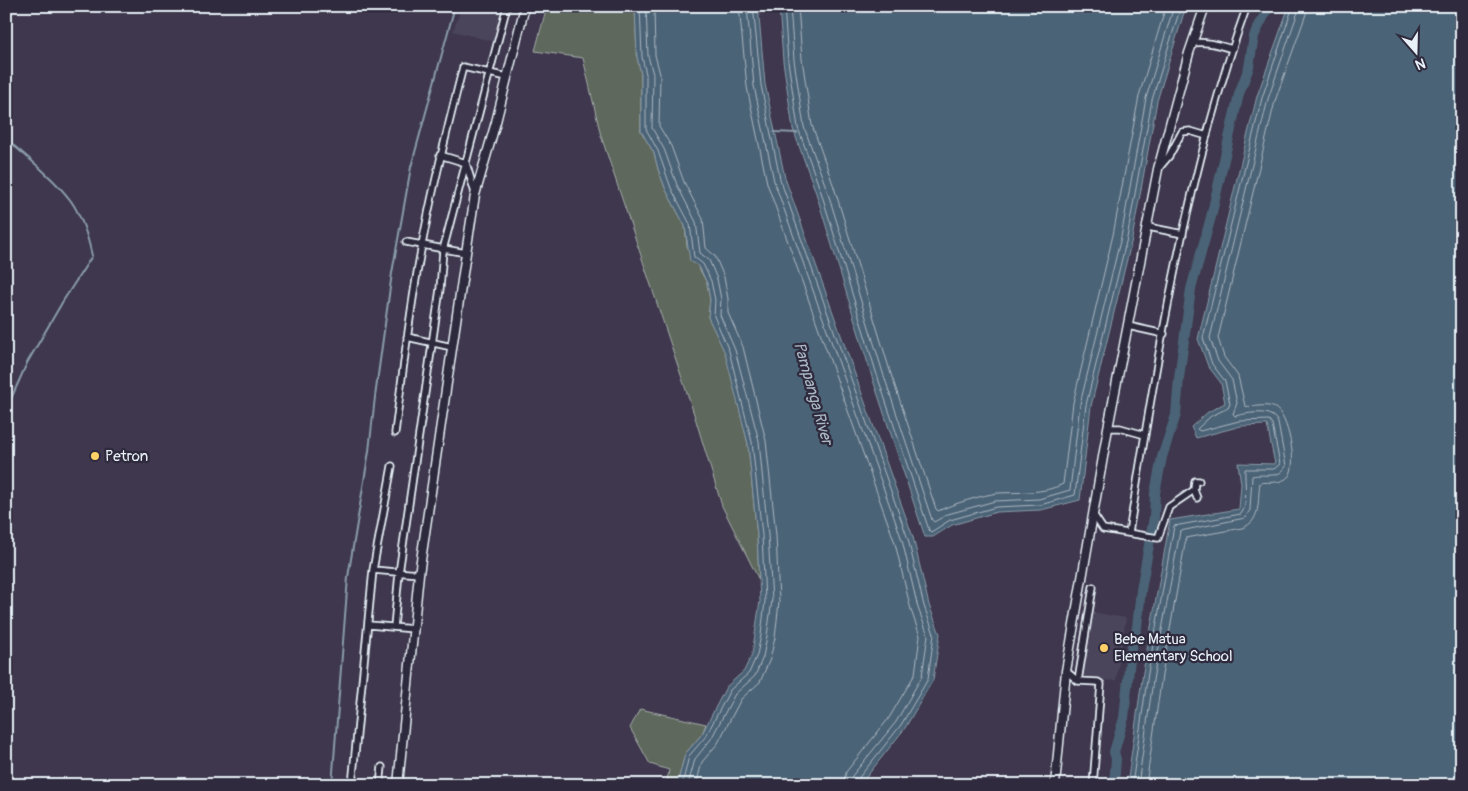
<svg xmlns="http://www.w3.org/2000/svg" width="1468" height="791" font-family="Pangolin,sans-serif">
<rect width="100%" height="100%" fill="#3e374d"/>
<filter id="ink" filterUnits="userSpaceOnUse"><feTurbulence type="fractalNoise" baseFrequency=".02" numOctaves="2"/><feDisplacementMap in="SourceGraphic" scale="10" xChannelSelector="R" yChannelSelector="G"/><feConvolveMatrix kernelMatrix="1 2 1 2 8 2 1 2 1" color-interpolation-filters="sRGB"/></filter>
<g filter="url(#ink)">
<!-- built -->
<path fill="#4b445b" d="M462,6H505L495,42L453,31Z
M1091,612L1126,618L1116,681L1081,678Z"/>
<!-- green -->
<path fill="#5f685c" stroke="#a4acaa" d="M547,6H635L637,57L641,74V131L654,153L658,169L666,190L685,226L687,246L707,283L710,300L708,317L725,352L731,373L748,444L757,536L759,580L722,506L694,414L601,136L583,58L535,51Z
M640,709L706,724L702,734L685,754L677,785H666L669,770L650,764L630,728Z"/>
<!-- water -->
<path fill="#4c6376" stroke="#8a9caa" d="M635,6H758L765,84L785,178L913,537L929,605L940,634L933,680L905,728L860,785H677L685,754L702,734L726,687L744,671L752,654L760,601L757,536L748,444L725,353L708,317L710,300L707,283L699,266L690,261L685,226L666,190L658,169L654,153L641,131V74L637,57Z
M779,6H1186L1157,101L1132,239L1091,406L1080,500L1041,510L997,512L952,525L933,537H925L872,377L816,193L793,129L783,61Z
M1289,6H1462V785H1127L1143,672L1170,520L1239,509L1241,484L1238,463L1275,464L1267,425L1241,426L1196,438L1191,427L1208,412L1225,403L1221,383L1208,366L1198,339L1257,96Z"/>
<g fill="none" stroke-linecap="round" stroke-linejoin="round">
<!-- shore -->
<path stroke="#aab8c4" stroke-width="1" d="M640,6L642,57L646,74V129L658,151L671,188L690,224L694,257L703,264L711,281L715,300L714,316L729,351L752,442L762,535L765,601L761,635L757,655L749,673L730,690L706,736L689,756L682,785
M646,6L648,56L653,74L652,128L664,149L677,185L696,222L700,253L709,260L717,279L721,299L720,315L735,350L759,441L768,535L772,600L767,636L763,657L755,676L735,694L711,739L695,759L688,785
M654,6L655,55L660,74L659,126L671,146L684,182L703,219L706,248L715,256L724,277L728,299V313L743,347L766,441L776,535L779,602L775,638L770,659L760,682L741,699L718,743L702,762L696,785
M739,6L747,87L767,183L895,543L911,610L920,636L915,674L889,718L846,772L843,785
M747,6L754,86L774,181L902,540L918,608L928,635L922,676L896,722L852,776L850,785
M753,6L761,85L780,179L908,539L924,606L934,634L928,679L901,725L857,780L856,785
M784,6L788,61L798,128L821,192L877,375L929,530L931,532L950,520L996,507L1040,505L1075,495L1086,405L1127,238L1152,100L1181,6
M790,6L794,60L804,127L827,190L883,373L932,520L934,522L948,514L995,501L1039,499L1070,490L1080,404L1121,237L1146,98L1174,6
M798,6L802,59L812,125L834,187L890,371L936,509L938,511C952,504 983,495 998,493C1019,492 1044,494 1063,484L1073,403L1113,235L1139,96L1166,6
M1132,785L1148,673L1174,526L1241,514C1249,505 1244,481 1245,469H1274L1280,464L1272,424L1269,420L1239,421L1200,431L1197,429L1211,416L1228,408L1230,404L1225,381L1212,364L1203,338L1262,98L1293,6
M1138,785L1154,674L1180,531L1245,518L1250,510L1252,476C1264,473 1279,480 1286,466L1278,423C1273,408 1248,413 1235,416L1233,414L1237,403L1232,380L1218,361L1210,338L1268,99L1300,6
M1146,785L1162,675L1186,538L1242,528C1262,521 1257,500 1260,483C1270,481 1281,485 1289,476C1298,464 1288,415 1275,408C1266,403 1254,408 1245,406L1238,376L1224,357L1218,338L1275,101L1306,14L1307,6"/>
<!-- stream -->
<path stroke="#8a9caa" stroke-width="2" d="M774,132L797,133
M6,139C28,158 54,178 71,201C82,217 88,237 92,256L63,301L27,363L6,410
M332,785L348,577L369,451L375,397L392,273L411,167L455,6"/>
<!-- river -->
<path stroke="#4c6376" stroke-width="10" d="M1114,785L1116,759L1114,752L1124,718L1131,649L1137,627L1141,590L1154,517L1155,493L1162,457L1176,415L1179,378L1191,289L1211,217L1239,94L1249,67L1254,36L1269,6"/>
<!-- street casing -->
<g stroke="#e8f1f8" stroke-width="9">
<path id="street" d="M1192,43C1207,41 1218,45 1232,49
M440,155L466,163L475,193
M1158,169L1169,156L1182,132L1190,131L1207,136
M1148,227L1183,234
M406,242L466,253
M1128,326L1164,334
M407,337L452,347
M1108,428H1120L1145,435
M395,433C403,370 410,307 422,245C433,185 448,126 463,67L507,77
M1194,490L1195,481H1199
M1093,514L1103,529L1158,538L1169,507L1194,490L1197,498
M1129,533C1157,356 1186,176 1247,6
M373,570L419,574
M369,625L414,629
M394,627L399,573L440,289L443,250L507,6
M1066,671L1078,681L1098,682L1101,684L1093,785
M1078,681L1093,587
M352,785L373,570L392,466
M380,785L382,767"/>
</g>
<!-- secondary casing -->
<g stroke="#e8f1f8" stroke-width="11">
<path id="secondary" d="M398,785L419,574L466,253L475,195L496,122L525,6
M1055,785L1066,671L1108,428L1158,169L1189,53L1205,6"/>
</g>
<!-- street -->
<use href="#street" stroke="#2f2a3d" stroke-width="5.5"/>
<!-- secondary -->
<use href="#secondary" stroke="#2f2a3d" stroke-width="8"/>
</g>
</g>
<!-- markers -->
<g fill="#ffd166" stroke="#2f2a3d" stroke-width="2">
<circle cx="95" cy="456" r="5"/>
<circle cx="1104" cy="648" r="5"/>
</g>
<g text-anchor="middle" stroke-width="4.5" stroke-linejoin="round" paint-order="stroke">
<!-- poi labels -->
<g font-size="15" fill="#e8f1f8" stroke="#2f2a3d" text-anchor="start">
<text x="105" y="461">Petron</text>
<text x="1114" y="644">Bebe Matua<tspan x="1114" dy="17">Elementary School</tspan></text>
</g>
<!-- water labels -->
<g font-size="16" font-style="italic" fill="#aab8c4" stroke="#2f2a3d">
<text transform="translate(814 393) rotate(74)" y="6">Pampanga River</text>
</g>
</g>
<!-- margin -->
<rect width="1468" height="791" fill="none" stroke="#2f2a3d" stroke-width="25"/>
<rect x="12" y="12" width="1443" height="766" fill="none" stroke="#e8f1f8" stroke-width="2" filter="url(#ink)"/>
<!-- north arrow -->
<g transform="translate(1416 52) rotate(160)" stroke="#2f2a3d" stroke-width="4" paint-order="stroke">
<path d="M0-4L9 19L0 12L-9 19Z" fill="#e8f1f8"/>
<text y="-8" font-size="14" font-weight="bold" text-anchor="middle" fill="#e8f1f8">N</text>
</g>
</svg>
